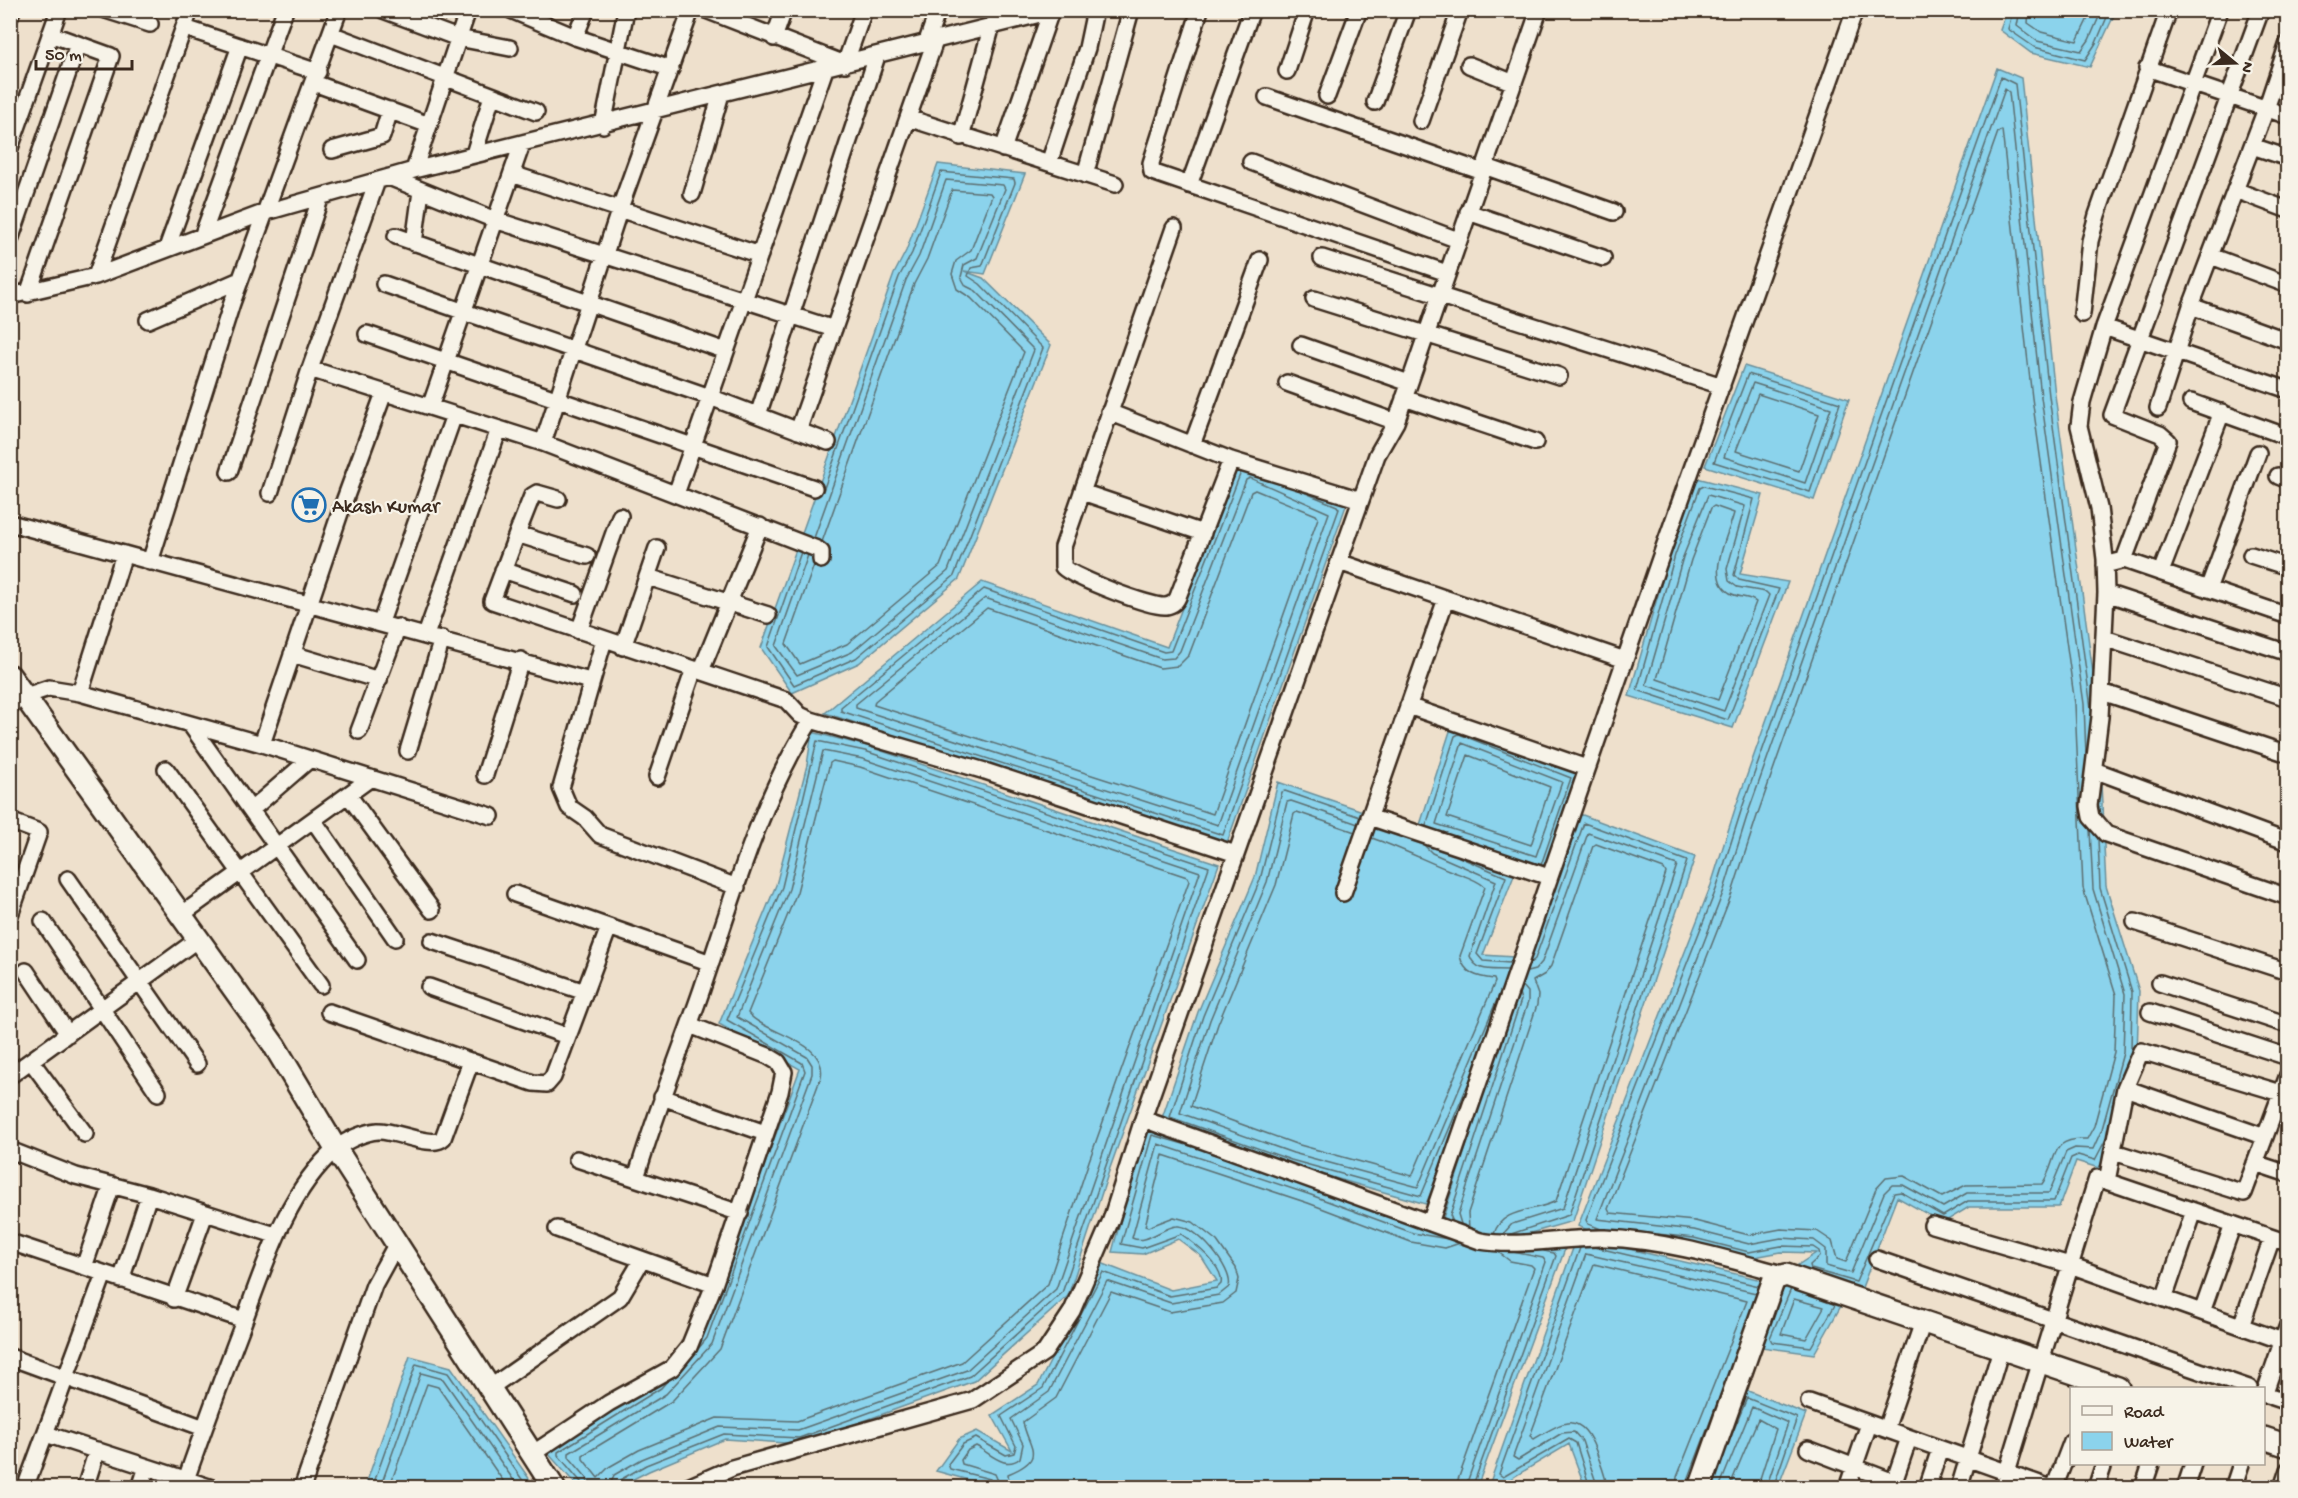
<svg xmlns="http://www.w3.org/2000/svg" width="2298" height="1498" font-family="'Gochi Hand',sans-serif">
<rect width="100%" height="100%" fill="#eee0cc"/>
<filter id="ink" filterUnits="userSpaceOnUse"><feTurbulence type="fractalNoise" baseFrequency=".0167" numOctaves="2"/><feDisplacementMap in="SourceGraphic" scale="12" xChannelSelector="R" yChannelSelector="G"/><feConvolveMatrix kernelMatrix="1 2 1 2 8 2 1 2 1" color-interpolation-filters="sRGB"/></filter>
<g filter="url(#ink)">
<!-- water -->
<path fill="#8bd3ec" stroke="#6b8f9a" stroke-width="1.5" d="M2007,11V10L2116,11L2090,67L2031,53L2000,30Z
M1997,68L2021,78L2055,395L2097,702L2106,886L2139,991L2137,1055L2115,1134L2099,1168L2076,1161L2059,1207H1969L1943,1223L1897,1197L1861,1290L1792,1269L1816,1253L1781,1252L1749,1258L1599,1235L1578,1226L1711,885L1735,809Z
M938,164L1025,174L985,274L964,271L983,278L1051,345L959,579L859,663L792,693L761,648L894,274L906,251Z
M1744,366L1849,399L1814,500L1705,466Z
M1239,460L1347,503L1227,843L825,713L982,582L1167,647Z
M1697,478L1763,495L1740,574L1788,582L1733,728L1629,696L1670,553Z
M1452,725L1580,774L1545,875L1418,831Z
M812,732L867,746L1219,864L1110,1168L1068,1296L974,1381L800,1444L725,1439L649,1471L618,1487H578L546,1451L658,1383L701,1336L800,1069L719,1024L776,885L807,765Z
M1278,782L1386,819L1515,873L1483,955L1530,958L1580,814L1695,857L1573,1221L1513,1238L1565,1249L1477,1487L997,1488L936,1471L959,1439L977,1431L1012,1451L992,1415L1038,1385L1101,1263L1171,1290L1217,1281L1201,1256L1178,1239L1143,1254L1112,1252L1140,1148L1149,1126L1442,1221L1509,1015L1466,1104L1426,1204L1289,1165L1161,1121L1198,1012L1255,877Z
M1577,1237L1779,1284L1697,1487H1585L1569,1444L1497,1487L1488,1488Z
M1786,1281L1846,1297L1814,1354L1761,1347Z
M410,1356L451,1367L535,1487H365Z
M1743,1389L1806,1414L1778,1487L1705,1488Z"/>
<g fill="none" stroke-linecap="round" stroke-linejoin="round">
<!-- shore -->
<path stroke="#5b6e70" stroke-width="1.5" d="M2013,10L2008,29L2034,47L2085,60L2096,43L2110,10
M2020,10L2017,26L2037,41L2081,51L2089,40L2102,10
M2029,10L2028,23L2041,32L2077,41L2092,10
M2002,130L2032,398L2075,704L2083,888L2116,995L2114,1052L2094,1126L2087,1139C2047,1137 2059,1161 2042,1184L1966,1185L1942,1197L1904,1176L1886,1178L1876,1189L1846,1262L1837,1259L1832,1241L1817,1231L1781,1229L1749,1235L1695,1221L1610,1213L1608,1209L1732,893L1757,816L1977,191L1998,132Z
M1748,374L1840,403L1810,492L1714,462Z
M1753,383L1831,408L1805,483L1724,457Z
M1758,394L1819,414L1799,471L1736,451Z
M1241,472L1171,651L1164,652L984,589L841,707V711L1223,835L1339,509L1337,506L1301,491
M1250,478L1329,513L1218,825L856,708V704L985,598L1162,659L1174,658L1180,651L1246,480Z
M1704,486L1754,499L1734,575L1739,580L1779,589L1728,720L1637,690L1675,555L1700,488Z
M1255,490L1316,515L1318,518L1213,814L874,705L875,701L987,608L1160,668L1178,666L1189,655L1251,492Z
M1708,495L1745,506L1727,569L1729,581L1737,587L1766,592L1769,595L1724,711L1646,685L1683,557Z
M1714,506L1734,513C1729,534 1704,578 1730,593C1738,598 1750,596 1756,602L1718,700L1657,679L1691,560L1711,508Z
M801,552L768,647L794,685L856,658L954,576L1043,348L980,284L968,276L971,268L982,266L1015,183L1014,179L941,172L912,253L899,277L823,491
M808,555L776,646L797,675L852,652L948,571L1034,350L976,291L966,286L961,277L964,265L977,258L1005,189L1003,185L946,180L919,256L906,280L814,538
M814,565L786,644L800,664L847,644L940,566L1024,352L971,298L957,289L952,274L956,261L971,250L992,196L990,193L952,190L927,259L914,284L822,542
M1462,743L1562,782L1536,856L1436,824Z
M1468,755L1550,787L1531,845L1447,817Z
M2086,756L2084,704L2041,397L2009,92L2005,89L1748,813L1724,890L1597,1219L1694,1230L1749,1244L1781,1238L1814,1240L1826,1249V1266L1851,1273L1884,1193L1892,1185H1903L1943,1207L1967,1193H2049L2066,1152L2075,1148L2093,1149L2102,1129L2123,1053L2125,994L2093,889L2090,829
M833,761L860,767L1187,877L1189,881L1089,1161L1048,1284L962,1362L797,1421L717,1418L639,1450L609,1467L598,1478L583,1459V1455L672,1401L720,1349L821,1077C828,1040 766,1035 748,1013L797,892L830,763Z
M1360,817L1285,791L1282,792L1260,880L1203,1016L1170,1117L1291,1160L1421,1196L1469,1082
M1358,824L1291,801L1287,802L1267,882L1210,1020L1180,1113L1293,1153L1418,1187L1501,990
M1426,826L1455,736L1459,734L1571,778L1541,865
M1355,832L1297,812L1294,814L1276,885L1218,1024L1191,1106L1296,1144L1412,1176L1495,982L1494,979C1477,977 1464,974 1460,956L1485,887C1477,879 1461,875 1451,871C1424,860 1400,848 1372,838
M2098,838L2100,888L2132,992L2131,1051
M1424,845L1432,853L1496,881L1470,956C1476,973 1493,969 1508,970
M1459,857L1506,877L1477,954L1483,961L1510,963
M1453,1222L1450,1215L1521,1000L1519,993
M1461,1224L1458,1214L1528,1002V992L1522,985
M1469,1228L1468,1213L1537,1005L1538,995L1533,981L1545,974L1551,966L1593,846L1596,844L1664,869L1666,873L1556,1201C1536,1212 1502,1207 1494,1234
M1601,1229L1588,1224L1586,1220L1717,887L1741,811L2001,77L2015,84L2049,396L2091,708
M1503,1234L1512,1224L1563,1208L1677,865L1588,833L1542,962L1535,970L1527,972
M1511,1234L1569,1215L1687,861L1584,823L1535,959L1529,964
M1657,1234L1694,1238L1749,1252L1781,1246L1813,1247L1819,1251L1820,1256L1810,1265L1811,1269L1856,1282L1894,1193L1901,1192L1943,1216L1968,1201H2054L2071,1158L2078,1155L2095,1160L2106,1139
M1594,1247L1759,1286
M1580,1248L1499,1474L1503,1477L1569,1439L1576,1443L1590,1488
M1791,1289L1770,1338L1772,1342L1811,1347L1835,1305
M1794,1299L1824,1307L1806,1339L1781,1334Z
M1730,1439L1747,1398L1797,1418L1773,1488
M372,1488L416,1364L448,1373L528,1488
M380,1488L421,1373L443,1379L519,1488
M389,1488L427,1384L438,1387L508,1488
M582,1488L581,1482L558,1455V1452L661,1388L668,1380
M589,1488L587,1478L569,1457V1453L666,1394L712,1344L812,1074V1065L807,1057L737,1017L789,889L823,751L863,759L1200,872L1056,1289L967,1370L798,1430L720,1427L642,1459L614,1475L609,1488
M617,1488L620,1480L646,1465L724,1434L799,1438L970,1376L1062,1293L1209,867L865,751L817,741L782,887L727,1020L802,1063L805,1071L707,1338L698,1349
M993,1488L990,1479L950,1469L948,1464L963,1444L976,1438L1006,1455L1014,1453L1016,1446L1001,1416L1043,1388L1103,1272L1170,1296L1217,1288L1221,1284C1225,1267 1194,1243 1181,1234L1142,1248L1121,1244L1152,1135L1201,1149
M1001,1488L995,1474L962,1464L961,1460L968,1450L976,1446C990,1453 1005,1471 1020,1458L1023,1444L1011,1419L1049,1392L1107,1281L1171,1303L1219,1295L1229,1287C1234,1269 1195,1224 1177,1226C1162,1227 1147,1245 1132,1238L1158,1144L1311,1195L1413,1233L1448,1239
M1010,1488L1008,1474C1048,1458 1028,1448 1023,1422L1056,1398L1111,1292L1170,1312L1223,1303L1236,1293L1239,1279L1236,1268L1217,1241L1193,1222L1174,1217L1148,1227L1145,1226L1163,1155L1308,1203L1411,1242L1445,1248L1460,1243
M1455,1488L1534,1268L1531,1265L1510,1261L1498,1252
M1465,1488L1546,1262L1543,1258L1513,1252
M1472,1488L1556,1256L1554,1253L1544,1251
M1598,1488L1582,1441L1574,1432L1562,1433L1518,1460L1513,1457L1586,1254L1756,1293
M1607,1488C1606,1475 1600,1463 1596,1451C1581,1410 1564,1421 1534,1439L1530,1436L1594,1264L1747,1301L1677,1477L1676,1488
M1685,1488L1721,1393
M1719,1488L1752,1407L1788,1423L1766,1488
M1729,1488L1758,1419L1776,1429L1757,1488"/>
<!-- street casing -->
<g stroke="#3b2a1e" stroke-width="20">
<path id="street" d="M106,10L150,24
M383,10L458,38L510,48
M511,10L575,37L671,69
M706,10L845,64
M1200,10L1151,163L1152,172L1447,273
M2220,10L2104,327L2082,402L2079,426L2099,508L2105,559L2106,593L2100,717L2089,806L2091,817L2106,834L2288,897
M10,16L12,10
M185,28L318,72
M331,34L536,112
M575,37L586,10
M774,38L784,10
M926,44L938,10
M845,64L864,10
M1469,65L1514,83
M2147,68L2288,116
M1287,71L1307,10
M314,83L429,125
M1327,96L1359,10
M1267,97L1483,172
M1375,102L1408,10
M908,118L1115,184
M1421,121L1460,10
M603,125L626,10
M961,137L992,25
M2252,146L2288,158
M10,148L59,10
M1003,149L1051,11
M332,150L382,136L390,110
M474,154L492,96
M1251,162L1458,240
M1049,163L1087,48L1095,10
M1484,166L1614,212
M414,170L468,10
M512,174L760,255
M1085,175L1131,10
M389,177L495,220L834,329
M1189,185L1252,10
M2235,190L2288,210
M692,194L721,94
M1468,212L1603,258
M1174,228L1063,547V567C1073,577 1151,608 1166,606C1173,605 1177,601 1179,594L1231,460
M203,234L285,10
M396,236L726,351
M10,240L78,44
M414,243L421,191
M167,248L240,46
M2211,256L2288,285
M1322,258L1722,386
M96,276L190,10
M384,284L710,397L828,442
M28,294L111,56L50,34
M10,296L96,276L263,213L414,170L1056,10
M1314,299L1559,376
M2191,306L2288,341
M2082,314L2090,241L2097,215L2169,10
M148,320L240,280
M2104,327L2288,390
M367,334L814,488
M1301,345L1409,383
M310,369L543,443L817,549L821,552V560
M1287,383L1396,422
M1404,398L1535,442
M2191,402L2288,437
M430,407L522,144
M2158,408L2191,306L2266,109L2288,43
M1109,412L1231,460L1361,500
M758,415L877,56
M798,431L935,41
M543,443L620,208L691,10
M1192,445L1260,260
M229,472L320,199
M2278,476L2288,480
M1082,492L1203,533
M270,493L310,369L377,181
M676,494L825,69
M10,523L590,681
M517,534L532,496L537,493L558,499
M2251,555L2288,567
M587,556L517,534L492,601L786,700L800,715L811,720L985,771L1236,854
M2124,560L2288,616
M150,562L232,303L339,10
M1339,562L1377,455L1396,422L1539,10
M2105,565L2124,560L2168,441L2160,434L2112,415L2261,10
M503,570L575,594
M2161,572L2222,412
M648,577L768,615
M2208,589L2258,453
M2106,593L2288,653
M381,622L454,415
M579,631L620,516
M426,635L499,429
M2104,638L2288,698
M604,640L561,788L569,807L585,818L600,835L737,887
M623,647L657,548
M292,654L379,680
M701,671L760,526
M2102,692L2288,754
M80,693L124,554
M10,706L25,696L49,688L80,693L262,744L491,816
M1408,706L1587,768
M190,724L357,960
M359,731L398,627
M262,744L342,507L384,393
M408,751L442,639
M166,769L321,985
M2094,770L2288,842
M485,775L521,660
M657,777L694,669
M349,796L432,910
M251,810L310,759
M1369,817L1549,877
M10,821L39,832L10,915
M314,821L395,938
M68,879L197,1064
M1343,893L1446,599
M515,894L711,963
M181,915L371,778
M43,921L158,1093
M2135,922L2288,972
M432,941L585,992
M26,971L68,1034
M2160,983L2288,1025
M429,987L567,1036
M329,1012L533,1083L547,1084L553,1077L609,927
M2150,1012L2288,1057
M31,1061L85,1134
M11,1075L198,939
M2125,1088L2265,1137
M662,1097L765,1133
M1143,1119L1480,1241C1521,1248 1563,1237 1605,1238C1666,1240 1727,1259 1786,1275
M10,1150L76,1176L149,1195L275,1235
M2114,1152L2244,1193L2288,1075
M577,1159L740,1213
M2255,1163L2288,1174
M636,1178C655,1114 680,1053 702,989C733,898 759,802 811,720
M2107,1181L2125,1088L2141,1051L2281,1093
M1430,1223L1663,550L1855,10
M1932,1225L2070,1265L2288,1343
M557,1229L714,1285
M10,1242L244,1320
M1877,1259L2249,1388
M84,1267L112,1185
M121,1280L149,1195
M174,1299L205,1214
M2164,1299L2194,1211
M2202,1312L2233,1224
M2241,1326L2272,1238
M10,1357L204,1428
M491,1387L620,1297L642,1260
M2264,1394L2288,1402
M2264,1395L2288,1325
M1809,1402L2051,1488
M1886,1429L1923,1322
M46,1434L212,1488
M1808,1449L1894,1482
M532,1454L609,1403L672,1368L689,1347L714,1285L780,1092L784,1072L778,1062L768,1056L690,1025
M25,1488L104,1274
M85,1488L97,1450
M140,1488L147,1467
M183,1488C202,1434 221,1381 241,1329C263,1270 286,1191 336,1149C346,1140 365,1132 378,1131C395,1130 432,1149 443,1138L471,1061
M302,1488L374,1285L397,1243
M686,1488L732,1468L973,1400L1045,1352L1072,1311L1111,1220L1143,1119L1339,562L1625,660
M1847,1488L1869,1424
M1892,1488L1909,1438
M1927,1488L1940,1449
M1959,1488L2001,1349
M2002,1488L2097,1178L2288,1243
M2054,1488L2072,1441
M2096,1488L2104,1464
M2143,1488L2151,1464
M2185,1488L2193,1464
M2233,1488L2241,1464
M2282,1488L2288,1470"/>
</g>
<!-- secondary casing -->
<g stroke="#3b2a1e" stroke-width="26">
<path id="secondary" d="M10,676L274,1045L336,1149L554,1488
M2264,1438L2288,1446
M1700,1488L1774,1279L1786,1275L2118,1388"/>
</g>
<!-- street -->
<use href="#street" stroke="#f7f3e8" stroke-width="15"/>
<!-- secondary -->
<use href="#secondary" stroke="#f7f3e8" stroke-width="21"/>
</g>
</g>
<!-- icons -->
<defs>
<g id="supermarket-ring" transform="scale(1.725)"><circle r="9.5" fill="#f7f3e8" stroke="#1f6fb2" stroke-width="1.5"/><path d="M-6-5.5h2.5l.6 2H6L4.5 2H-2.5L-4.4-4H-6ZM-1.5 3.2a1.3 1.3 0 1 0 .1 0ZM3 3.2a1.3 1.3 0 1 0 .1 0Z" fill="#1f6fb2"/></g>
</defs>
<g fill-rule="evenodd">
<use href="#supermarket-ring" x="309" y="505"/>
</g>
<g text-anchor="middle" stroke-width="4.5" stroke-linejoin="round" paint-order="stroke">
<!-- poi labels -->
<g font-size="20" fill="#3b2a1e" stroke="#f7f3e8" text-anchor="start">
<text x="332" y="512">Akash Kumar</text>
</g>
</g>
<!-- margin -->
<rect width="2298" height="1498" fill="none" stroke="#f7f3e8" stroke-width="36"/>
<rect x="18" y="18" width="2262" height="1462" fill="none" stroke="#3b2a1e" stroke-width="2" filter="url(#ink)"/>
<!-- legend -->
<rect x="2070" y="1387" width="195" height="78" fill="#f7f3e8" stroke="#aca397" stroke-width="1.5"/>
<rect x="2082" y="1406" width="30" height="9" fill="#f7f3e8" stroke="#aca397" stroke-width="1.5"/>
<text x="2124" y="1417" font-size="18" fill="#3b2a1e">Road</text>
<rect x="2082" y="1432" width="30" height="18" fill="#8bd3ec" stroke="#aca397" stroke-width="1.5"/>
<text x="2124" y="1447" font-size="18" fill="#3b2a1e">Water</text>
<!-- north arrow -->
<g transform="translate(2235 63) rotate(109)" stroke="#f7f3e8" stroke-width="4.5" paint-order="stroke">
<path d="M0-4.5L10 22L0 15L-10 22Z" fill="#3b2a1e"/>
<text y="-9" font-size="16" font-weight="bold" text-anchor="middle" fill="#3b2a1e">N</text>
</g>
<!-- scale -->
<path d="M36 60v9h96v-9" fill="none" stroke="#3b2a1e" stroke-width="3"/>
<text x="45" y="60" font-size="18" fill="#3b2a1e" stroke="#f7f3e8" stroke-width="4.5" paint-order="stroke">50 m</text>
</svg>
